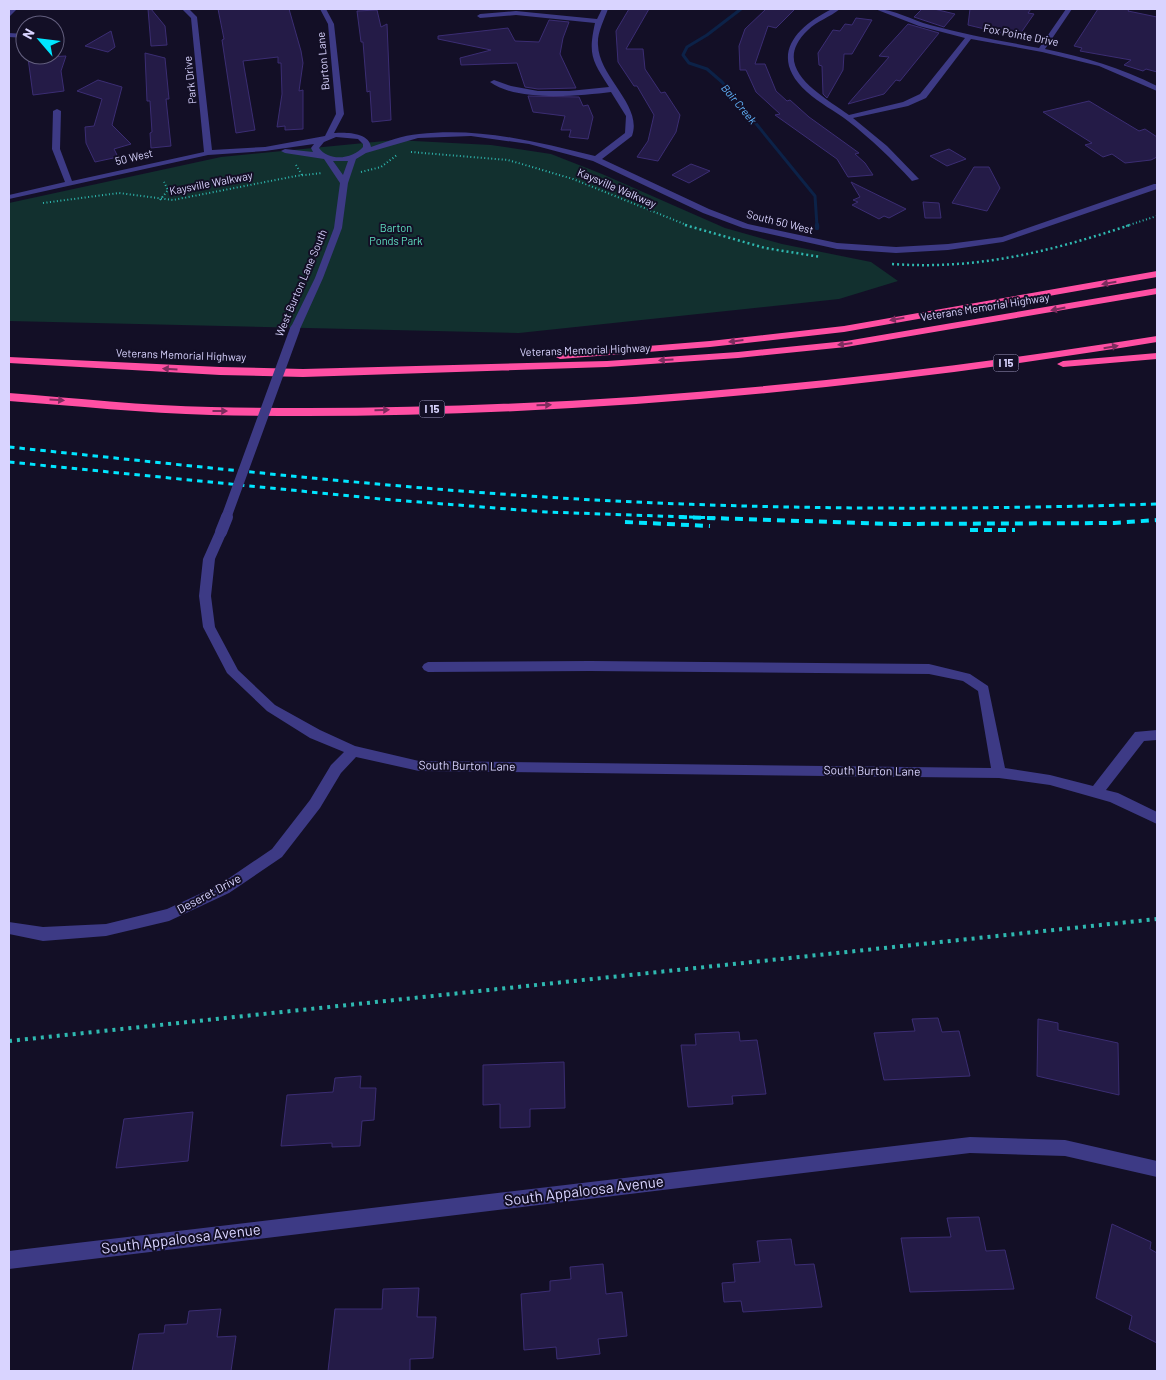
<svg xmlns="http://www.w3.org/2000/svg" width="1166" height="1380" font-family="Barlow,sans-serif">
<rect width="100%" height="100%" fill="#130f26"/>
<!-- green -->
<path fill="#12302f" d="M395,140L491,145L551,154L602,174L725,228L782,244L871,262L898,281L839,299L519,333L9,321V203L221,157Z"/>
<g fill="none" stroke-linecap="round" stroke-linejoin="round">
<!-- stream-far1 -->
<path stroke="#0c2248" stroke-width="3" d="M741,9L707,35L687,47L683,55L689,63L707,69L722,82L815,196L817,226"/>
<!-- stream -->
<path stroke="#0c2248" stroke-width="4.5" d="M817,225V228"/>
</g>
<!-- building -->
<path fill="#241b47" stroke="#3b2d73" d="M148,9H151L165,26L167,45L151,46Z
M218,9H289L301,51L303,63L299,91L303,90V129L285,130V126L277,127L282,94L281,63H278V57L243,61L255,130L236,133L222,40L224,39Z
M629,9H649L626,49H643L645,69L661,93L665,92L680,115L676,132L658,161L637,157L648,141L654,115L637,86H634L618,62L616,31Z
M766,9H795L776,28L768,26L755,64H765L776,91L787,101L790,100L809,117L859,153L855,154L865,163L873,175L848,177L837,159L775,115L780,114L756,92L746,70H740L739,46L745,29Z
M922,9H934L955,14L944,27L914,17Z
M970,9H1031L1028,13L1034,14L1018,37L968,25Z
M1098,9H1129L1128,11L1157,17V72L1146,69L1143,71L1124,65L1131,60L1080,51L1082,48L1074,46Z
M377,10L381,27L387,24L391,120L372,122L370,91L367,92L363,42H361L357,11Z
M856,18L872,20L852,54H844L843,70L827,98L823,94L822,66L819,65L818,53L833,30L840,31L845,24L852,25Z
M549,20L569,22L563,38L560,54L576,88L538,89L525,87L517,63L461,65L460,58L491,50L438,39V36L508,28L515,41L539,42Z
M908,24L939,33L900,81L896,80L884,94L848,104L889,57L879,56Z
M111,31L115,47L108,52L85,46Z
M145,53L165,58L169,99H166L171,146L151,148L150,133L152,132L150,101H147Z
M66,56L61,71L64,91L33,95L28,58Z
M98,80L122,87L112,125L131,144L114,149L118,157L95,162L86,143L85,127L94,126L102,99L77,91Z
M528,96L579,97L583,106L588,105L593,117L588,139L569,137L571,130H561L565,116L533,112Z
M1089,101L1139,131L1145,129L1157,137V157L1151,160L1125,163L1112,154L1103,157L1085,145L1092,143L1043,112Z
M949,149L966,159L947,166L930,156Z
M691,164L710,171L689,183L672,175Z
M974,167H989L1000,188L987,211L952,203Z
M851,182L906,209L889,218L884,216L879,219L852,205L858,202L853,200L860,197Z
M923,202L939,203L941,218H925Z
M938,1018L942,1032L959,1031L970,1076L884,1080L874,1033L915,1031L912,1019Z
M1038,1019L1058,1023V1030L1118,1043L1119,1095L1037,1076Z
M739,1032L740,1041L757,1040L766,1094L732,1096L733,1104L688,1107L681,1045H696L695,1034Z
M564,1062L565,1108L530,1109V1127L500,1128V1104L483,1105V1065Z
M361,1076L360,1088H376L374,1120L362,1121L360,1146L332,1147V1143L281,1146L287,1095L333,1092L335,1078Z
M193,1112L188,1161L116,1168L124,1119Z
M979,1217L986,1251L1005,1250L1014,1289L910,1292L901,1238L951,1237L947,1218Z
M1112,1224L1151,1242L1150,1249L1157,1253V1343L1129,1329L1132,1316L1096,1298Z
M791,1239L795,1265L814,1264L822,1307L743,1312L741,1301L724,1302L722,1283L735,1282L733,1264L760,1262L757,1241Z
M603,1264L606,1294L622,1292L627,1336L598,1339L600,1354L557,1359L556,1347L524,1350L521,1294L550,1291V1281L571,1279L570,1267Z
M419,1288L417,1317H436L433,1358L410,1359V1371H328L335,1309H382L383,1289Z
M221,1309L217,1337L236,1336L231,1371H132L139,1334L164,1333L165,1325L187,1324L189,1311Z"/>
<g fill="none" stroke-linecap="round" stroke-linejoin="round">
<!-- path-far2 -->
<path stroke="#2fb8b0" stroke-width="2" stroke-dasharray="1 2.5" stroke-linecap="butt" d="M411,152L508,160L573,179L689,226
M296,165L302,175
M361,172L381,167L397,155
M160,200L168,190L164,182
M43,203L119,193L173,200L296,176L322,173
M1126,226L1157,216"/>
<!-- path-far1 -->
<path stroke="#2fb8b0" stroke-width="2.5" stroke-dasharray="2 3" stroke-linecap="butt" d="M685,225L765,248L821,257
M892,264C977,270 1049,252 1130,225"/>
<!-- path -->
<path stroke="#2fb8b0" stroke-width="4" stroke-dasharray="3 5" stroke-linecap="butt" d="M9,1041L1157,919"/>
<!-- minor -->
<path fill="#3d3a85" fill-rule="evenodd" d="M11,9H17L9,17V11Z
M182,9H189L197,17L212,150L265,147L325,136L336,114L328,24L320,9H326L334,24L344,114L334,133C345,132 369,132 371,147C386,142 403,135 419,134C480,127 537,142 595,156L625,133L626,116L611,92C579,96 517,102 490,82L494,80L511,86L538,91H569L609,87C592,60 588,55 595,23L516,15L480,18L477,16L480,14L516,11L597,19L602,9H608C604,20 597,33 598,45C599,78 643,105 632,136L602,159L709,209L748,224L837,243L896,247L948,244L1002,237L1154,184H1157V189L1003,242L948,250L896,253L837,249L743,228L703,213L593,161L529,144L471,136L418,138L366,153L356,159L348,183L342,228L323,278L300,329L295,332L290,329L315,278L334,228L340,183L324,159L285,153L281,151L285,149L313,152L311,148L314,144L265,151L208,155L9,199V195L65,182L52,149L53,111L57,109L61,111L60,149L72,181L204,152L191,18ZM336,137L358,139L363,144V147C353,159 329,162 319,148L324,142ZM333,161H348L343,175Z
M832,9H840C830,17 817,21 808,30C768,68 822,95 849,115L903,102L920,94L965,38L919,26L875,9C894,9 912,20 930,25C966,35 1002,41 1039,48L1066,9H1072L1045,49C1085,57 1121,68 1157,86V91L1099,66L1042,52L971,39L926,98L908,106L853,118L887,146L919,179L912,181C892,159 871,139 848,121C835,111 819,103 807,92C768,57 795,27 832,9Z
M9,33L25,34V38L9,37Z
M55,35L62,37L63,38L60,40L55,39Z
M221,528L227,532L215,559L211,596L215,627L238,670L275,705L320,730L355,746L419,761L991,768L978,691L963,681L929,674L590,671L428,672L424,670L422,667L424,664L428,662L590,661L929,664L970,674L988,686L1005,768L1050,775L1093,786L1135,732L1157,730V740L1144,741L1106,790L1118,793L1157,812V824L1110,802L1050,785L999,778L419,771L356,757L341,773L320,808L282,857L229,893L169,921L106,936L43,941L9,934V922L43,927L106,924L167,909L219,885L272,849L310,800L331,765L344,752L310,738L267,711L227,673L203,627L199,596L203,559L215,532Z
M970,1137L1065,1140L1157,1161V1177L1065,1156L970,1153L9,1269V1251Z"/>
<!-- highway -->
<path fill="#ff4fa3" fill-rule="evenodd" d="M1157,271V277L844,332L710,347L560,359L554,356L560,353L710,341L844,326Z
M1157,288V294L846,347L738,358L607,367L303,377L220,375L9,363V357L220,367L303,369L607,361L738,352L846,341Z
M1157,336V342C844,393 528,422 211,415C144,413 76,406 9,401V393C76,398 144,406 211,407C528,414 844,386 1157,336Z
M1157,353V359L1063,367L1057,364L1063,361Z"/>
<!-- rail-far1 -->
<path stroke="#00e5ff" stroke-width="3" stroke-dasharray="5.5 5" stroke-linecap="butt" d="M9,447C233,470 458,496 683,504C841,510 999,509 1157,504
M9,462L381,499L546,512L716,518"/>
<!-- rail -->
<path stroke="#00e5ff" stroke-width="4" stroke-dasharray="8 6" stroke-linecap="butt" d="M679,517L894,524L1114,523L1157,520
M625,522L710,526
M970,530H1015"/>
<!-- minor-bridge-far1 -->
<path stroke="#3d3a85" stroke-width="10" d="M226,518L295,329"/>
<!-- minor-bridge -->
<path stroke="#3d3a85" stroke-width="12" d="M221,532L227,517"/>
</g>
<!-- one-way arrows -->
<defs><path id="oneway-solid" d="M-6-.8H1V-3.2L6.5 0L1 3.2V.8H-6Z" transform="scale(1.25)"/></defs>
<g fill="#7d2c5e">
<use href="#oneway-solid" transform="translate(1109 283) rotate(170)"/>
<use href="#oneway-solid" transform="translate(1058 309) rotate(169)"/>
<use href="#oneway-solid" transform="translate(897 319) rotate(170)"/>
<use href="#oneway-solid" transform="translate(736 341) rotate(173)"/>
<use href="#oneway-solid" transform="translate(845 344) rotate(173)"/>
<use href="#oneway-solid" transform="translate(1111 347) rotate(-10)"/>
<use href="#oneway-solid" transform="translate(666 360) rotate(176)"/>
<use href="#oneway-solid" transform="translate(170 369) rotate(-177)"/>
<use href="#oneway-solid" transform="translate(57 400) rotate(4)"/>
<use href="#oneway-solid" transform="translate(544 405) rotate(-2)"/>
<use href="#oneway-solid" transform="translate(382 410) rotate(-1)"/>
<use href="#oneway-solid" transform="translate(220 411)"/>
</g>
<g text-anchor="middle" stroke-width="4" stroke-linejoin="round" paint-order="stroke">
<!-- far-street labels -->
<g font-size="11" fill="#d9d4ff" stroke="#130f26">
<text transform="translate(1021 35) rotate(11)" y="4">Fox Pointe Drive</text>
<text transform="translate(323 61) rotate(-95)" y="4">Burton Lane</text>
<text transform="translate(190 80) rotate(-96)" y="4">Park Drive</text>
<text transform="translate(134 157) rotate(-13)" y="4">50 West</text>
<text transform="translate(211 183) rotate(-11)" y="4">Kaysville Walkway</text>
<text transform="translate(617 188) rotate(23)" y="4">Kaysville Walkway</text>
<text transform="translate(780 222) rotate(14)" y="4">South 50 West</text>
<text transform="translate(301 283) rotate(-67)" y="4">West Burton Lane South</text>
<text transform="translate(985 307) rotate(-9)" y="4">Veterans Memorial Highway</text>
<text transform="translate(585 350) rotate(-2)" y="4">Veterans Memorial Highway</text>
<text transform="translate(181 355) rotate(2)" y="4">Veterans Memorial Highway</text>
</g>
<!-- far-water labels -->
<g font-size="11" font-style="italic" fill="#62b6ff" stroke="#130f26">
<text transform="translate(739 104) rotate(50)" y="4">Bair Creek</text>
</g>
<!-- far-park labels -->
<g font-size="11" fill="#5fe0c0" stroke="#130f26">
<text x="396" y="232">Barton<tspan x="396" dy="13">Ponds Park</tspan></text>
</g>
<!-- shield labels -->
<g fill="#130f26" stroke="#9e99be" stroke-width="1">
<rect x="993.5" y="354.5" width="25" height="17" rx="4"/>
<rect x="419.5" y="400.5" width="25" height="17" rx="4"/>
</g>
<g font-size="11" font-weight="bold" fill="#d9d4ff">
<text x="1006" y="367">I 15</text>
<text x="432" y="413">I 15</text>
</g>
<!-- street labels -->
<g font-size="12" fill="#d9d4ff" stroke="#130f26">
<text transform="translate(467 766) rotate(1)" y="4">South Burton Lane</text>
<text transform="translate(872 771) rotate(1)" y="4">South Burton Lane</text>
<text transform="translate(209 894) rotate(-28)" y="4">Deseret Drive</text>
</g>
<!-- near-street labels -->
<g font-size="15" fill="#d9d4ff" stroke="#130f26">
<text transform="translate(584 1191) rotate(-7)" y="5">South Appaloosa Avenue</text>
<text transform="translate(181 1239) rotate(-7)" y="5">South Appaloosa Avenue</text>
</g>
</g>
<!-- border -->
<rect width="1166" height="1380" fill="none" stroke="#d9d4ff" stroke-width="20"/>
<!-- north arrow -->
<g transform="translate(40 40) rotate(298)"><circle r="24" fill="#130f26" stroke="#625e7d"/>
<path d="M0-4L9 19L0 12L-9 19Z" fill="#00e5ff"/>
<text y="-8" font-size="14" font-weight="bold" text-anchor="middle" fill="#d9d4ff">N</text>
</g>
</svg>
